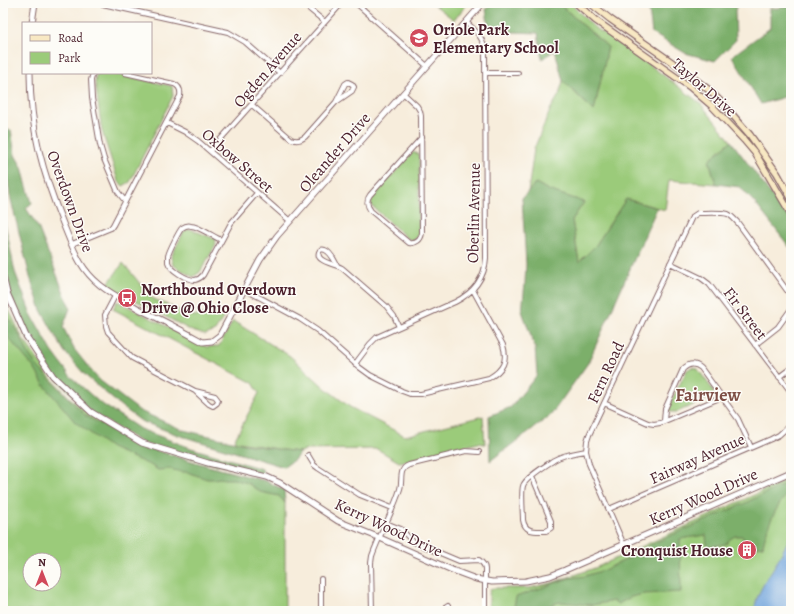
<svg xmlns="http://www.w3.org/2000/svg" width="794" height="614" font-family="Alegreya,serif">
<rect width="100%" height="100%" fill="#fdfcf7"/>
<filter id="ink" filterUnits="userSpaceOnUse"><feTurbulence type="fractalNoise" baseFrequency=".025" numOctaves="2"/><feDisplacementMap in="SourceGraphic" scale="8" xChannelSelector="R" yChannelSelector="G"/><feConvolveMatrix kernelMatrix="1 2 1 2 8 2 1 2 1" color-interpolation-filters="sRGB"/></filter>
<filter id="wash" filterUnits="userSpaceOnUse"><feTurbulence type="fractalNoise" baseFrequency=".012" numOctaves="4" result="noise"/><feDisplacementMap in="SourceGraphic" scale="16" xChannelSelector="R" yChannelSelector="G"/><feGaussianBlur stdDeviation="0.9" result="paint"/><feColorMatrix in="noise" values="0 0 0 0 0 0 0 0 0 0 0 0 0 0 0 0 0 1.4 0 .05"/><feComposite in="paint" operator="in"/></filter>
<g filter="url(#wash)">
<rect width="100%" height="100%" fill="#f7eddc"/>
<!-- green -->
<path fill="#9bcb7a" stroke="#727552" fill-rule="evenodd" d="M432,3H468L454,20Z
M558,3H570L594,27L638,56L700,103L731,141L709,160L716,184L669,180L665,210L626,199L596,245L579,262L572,220L584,202L548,190L536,183L528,192L534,149L551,108L559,95L563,81L594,111L608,47Z
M100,73H111L172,86L173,96L130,182L123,186L118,181L102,131L95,83L96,75Z
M413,152L418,154L419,158V236L414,240L408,239L372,206L371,199Z
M190,229L215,239L216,245L200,272L193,277L173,265L171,257L184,231Z
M123,263L152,298L185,313L194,316L222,311L225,315L215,331L205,335L192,331L107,285Z
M3,297L22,337L50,377L70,398L90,415L106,426L141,446L208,466L266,481L284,490L285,503V611H3ZM30,560H54V584H30Z
M117,301L207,347L219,346L233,321L290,356L325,388L350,407L405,436L483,416L485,444L478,443L406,461L399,462L377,449L306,450L300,452L283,450L234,441L259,393L253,383L113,309Z
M692,367L697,368L713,390L714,396L677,412H669L670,403L687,370Z
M791,478V611H489V595L490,589L494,588H530L551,583L595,568Z"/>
<!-- forest -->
<path fill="#7caf6a" stroke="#63674a" d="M492,3H558L608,47L594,111L563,81L555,50L542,59L538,33L489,31L486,9Z
M648,3H738L735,10L736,40L715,61L685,53L652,33Z
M791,6V95L761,104L732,56L770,28V8H779Z
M6,130H11L15,155L22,167L26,183L32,203L26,208L38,227L70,308L63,327L74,349L98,379L140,411L183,430L245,444L283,450L300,452L295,459L284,467L178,435L141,421L122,407L86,376L64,351L41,310L30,277L10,196L5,157Z
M731,141L791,221V249L755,203L740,187L716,184L709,160Z
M536,183L548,190L584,202L572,220L579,262L596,245L626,199L657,208L588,363L551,415L490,461L489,416L511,407L537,375L535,347L522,311L525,283L526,264L522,198Z
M3,213L15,272L31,314L52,351L71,377L99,402L140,429L191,448L262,469L263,474L208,463L142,443L91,412L53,376L26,336L3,276Z
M3,299L9,318L21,338L28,353L38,367L86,416L141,446L208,466L266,481L284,490L285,503L279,496L260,492L249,484L244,482L233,479H224L220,478L214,479H207L187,472H181L170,469L158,470L152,466L111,448L75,422L44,385L34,368L12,342L3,332Z
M791,481C791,493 785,495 779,505C772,516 765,533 763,546L756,547L752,542L743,540V536H735L730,539L726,544L707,547L706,535L680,539L681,592L644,594L631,597L618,604L614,601L592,605L560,602L532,611H513L516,597L569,578L585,576L604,570L629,558L654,543L743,504Z"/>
<!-- water -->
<path fill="#6ea3db" stroke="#5c6183" d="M791,534V611H755C754,596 769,576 777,562C782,553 787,543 791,534Z"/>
</g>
<g filter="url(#ink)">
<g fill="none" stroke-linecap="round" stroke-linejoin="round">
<!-- minor casing -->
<g stroke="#876769" stroke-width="6">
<path id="minor" d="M98,3L228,32L245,42L280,73
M302,3L325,22
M356,3L427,66
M93,73L91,80L92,98L100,145L104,159L118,192L125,201
M486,73H518
M403,93L417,106L420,111L421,116L422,233C421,240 416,244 409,243L371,211C367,206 366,200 370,195L422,137
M252,105L291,139C296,141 300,141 305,137L336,102L352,91L354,87L352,84L348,82L345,84L336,102
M167,123L185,132L198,141L290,221
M210,151L342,3
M221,240C214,237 198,226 191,226C188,225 185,226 182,228C179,231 169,251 168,256C168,258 168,260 168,262C170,270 187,280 195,280C199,279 201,278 203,275L231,223L257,193
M72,244L106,230L111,228L113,225L180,96C181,90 179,86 174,84L125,73
M670,263L701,278L709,284L791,392
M337,265C334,260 331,252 325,250C318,247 317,256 321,259C327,264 335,264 342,268L386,306L394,316L399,327
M244,289L300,319L318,331L359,367L370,375L402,391L410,394H421L489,378C503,370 508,361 503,345L473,290
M115,296L105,315L106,326L108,332L132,358L195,391L215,396L218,400L217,403L213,406L209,404L195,391
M755,345L778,327L791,309
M355,364L370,344L377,337L455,302C473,293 485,278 486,258L485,51C484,38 475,30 466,22
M779,377L791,368
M604,403L648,423L654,424L660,423L722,397
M664,421L665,409L683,369C689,363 695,363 701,368L738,419L751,447
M308,455L314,465L318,468L360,495L392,508
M532,476L551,521V528L546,531C536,531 525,533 523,520C523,512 521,493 523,486C525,478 547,465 554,460C564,454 576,453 586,451
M609,509L771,439L779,435L791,424
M386,523L401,529L411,540L414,542L459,561L479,560C483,563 485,565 485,569V611
M624,545L589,464L586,451L587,441L589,435L692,217L698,213C706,213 721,212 728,214C732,216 735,220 738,223L791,296
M321,611V579
M372,611L371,563L372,556C380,533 393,512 400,489C403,480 398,469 409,465L466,451L479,452
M440,611L448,606"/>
</g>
<!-- tertiary casing -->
<g stroke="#876769" stroke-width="7">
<path id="tertiary" d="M32,23L35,3
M30,73C30,129 43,174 64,226C74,250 79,268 100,285C112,295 127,302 141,310C162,320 183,331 203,342L212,341L220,335L260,260L277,236L483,3
M3,276L7,293L26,336L53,376L91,412L142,443L208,463L267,477L280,483L338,521L380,538L452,570L476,579L492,582L526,581L550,576L565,570L791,472"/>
</g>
<!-- secondary casing -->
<g stroke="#876769" stroke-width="8">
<path id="secondary" d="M576,3L595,20L690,87L712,106L744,140L755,153L791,214
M590,3L610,19L676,65L709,90L723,104L750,135L777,173L791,198"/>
</g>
<!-- minor -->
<use href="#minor" stroke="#fff" stroke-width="4"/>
<!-- tertiary -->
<use href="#tertiary" stroke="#fff" stroke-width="5"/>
<!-- secondary -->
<use href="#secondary" stroke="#f8e8c3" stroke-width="5.5"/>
</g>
</g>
<!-- icons -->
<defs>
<g id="school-disc" transform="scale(1)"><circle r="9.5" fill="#d1495b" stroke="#fdfcf7"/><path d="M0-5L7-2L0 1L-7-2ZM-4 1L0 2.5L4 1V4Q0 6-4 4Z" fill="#fff"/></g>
<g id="bus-disc" transform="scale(1)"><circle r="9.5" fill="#d1495b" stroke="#fdfcf7"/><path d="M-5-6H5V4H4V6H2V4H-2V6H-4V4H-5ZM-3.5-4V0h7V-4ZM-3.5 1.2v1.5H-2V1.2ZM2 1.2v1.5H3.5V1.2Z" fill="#fff"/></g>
<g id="building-disc" transform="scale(1)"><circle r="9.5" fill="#d1495b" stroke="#fdfcf7"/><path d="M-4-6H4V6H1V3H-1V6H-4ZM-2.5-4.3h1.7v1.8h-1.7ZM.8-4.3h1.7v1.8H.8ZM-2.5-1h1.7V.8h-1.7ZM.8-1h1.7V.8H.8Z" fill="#fff"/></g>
</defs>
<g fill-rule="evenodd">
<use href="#school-disc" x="419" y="38"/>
<use href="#bus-disc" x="127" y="298"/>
<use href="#building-disc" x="747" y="550"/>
</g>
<g text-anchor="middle" stroke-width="3" stroke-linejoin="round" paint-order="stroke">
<!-- poi labels -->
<g font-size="16" font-weight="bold" fill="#4a1f2b" stroke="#fdfcf7" text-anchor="start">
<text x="433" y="35">Oriole Park<tspan x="433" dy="18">Elementary School</tspan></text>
<text x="141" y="295">Northbound Overdown<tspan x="141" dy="18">Drive @ Ohio Close</tspan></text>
<text x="733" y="556" text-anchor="end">Cronquist House</text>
</g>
<!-- street labels -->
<g font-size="16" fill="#4a1f2b" stroke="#fdfcf7">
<text transform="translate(267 69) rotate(-49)" y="6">Ogden Avenue</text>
<text transform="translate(705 87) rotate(41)" y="6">Taylor Drive</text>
<text transform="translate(334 152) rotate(-49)" y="6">Oleander Drive</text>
<text transform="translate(238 160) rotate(41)" y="6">Oxbow Street</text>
<text transform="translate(71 201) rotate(70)" y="6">Overdown Drive</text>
<text transform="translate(473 213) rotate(-89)" y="6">Oberlin Avenue</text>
<text transform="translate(746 313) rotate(53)" y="6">Fir Street</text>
<text transform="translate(605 372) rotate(-65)" y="6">Fern Road</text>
<text transform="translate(697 458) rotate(-24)" y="6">Fairway Avenue</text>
<text transform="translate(703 496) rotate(-24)" y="6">Kerry Wood Drive</text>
<text transform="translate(389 527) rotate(25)" y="6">Kerry Wood Drive</text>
</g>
<!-- quarter labels -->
<g font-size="18" font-weight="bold" fill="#7e4f46" stroke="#fdfcf7">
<text x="708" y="401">Fairview</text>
</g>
</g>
<!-- margin -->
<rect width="794" height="614" fill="none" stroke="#fdfcf7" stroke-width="16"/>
<!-- legend -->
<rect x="22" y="22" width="130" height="52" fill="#fdfcf7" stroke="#b5a4a5"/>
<rect x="30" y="35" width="20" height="6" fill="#f8e8c3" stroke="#b5a4a5"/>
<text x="58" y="42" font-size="12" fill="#4a1f2b">Road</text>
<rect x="30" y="52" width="20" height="12" fill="#9bcb7a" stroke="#b5a4a5"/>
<text x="58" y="62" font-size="12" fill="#4a1f2b">Park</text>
<!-- north arrow -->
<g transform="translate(42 572)"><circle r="19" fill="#fdfcf7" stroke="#b5a4a5"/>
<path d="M0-3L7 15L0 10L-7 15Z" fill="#d1495b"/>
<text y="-6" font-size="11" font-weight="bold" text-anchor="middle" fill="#4a1f2b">N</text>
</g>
</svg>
